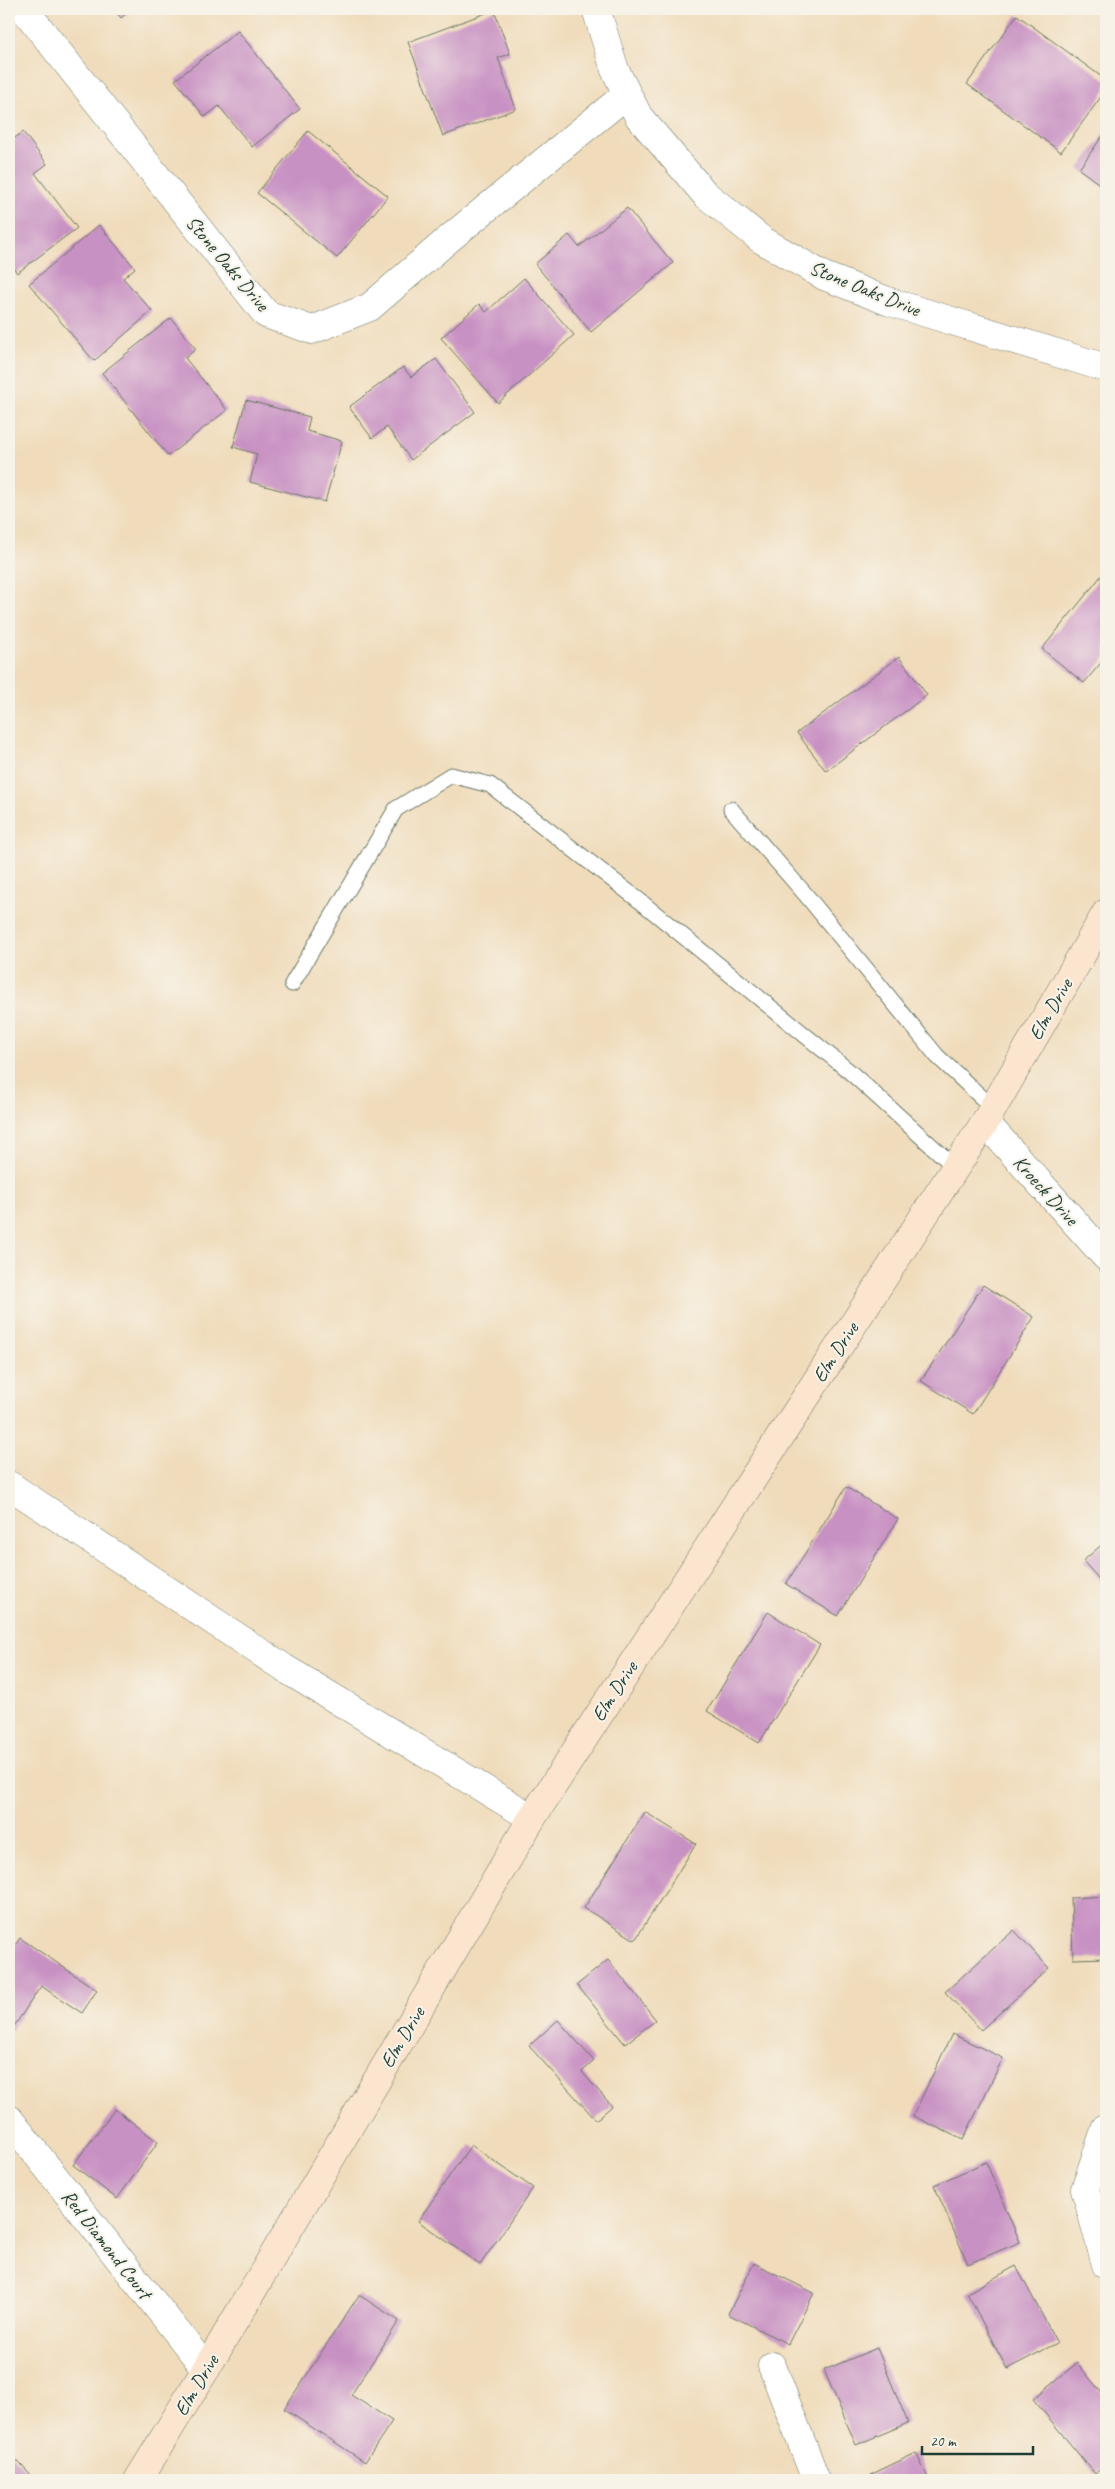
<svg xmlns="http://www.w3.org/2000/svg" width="1115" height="2489" font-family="Caveat,sans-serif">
<rect width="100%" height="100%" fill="#f7f3e8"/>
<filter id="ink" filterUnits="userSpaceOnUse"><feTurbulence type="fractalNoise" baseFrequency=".02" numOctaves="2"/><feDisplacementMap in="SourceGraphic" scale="10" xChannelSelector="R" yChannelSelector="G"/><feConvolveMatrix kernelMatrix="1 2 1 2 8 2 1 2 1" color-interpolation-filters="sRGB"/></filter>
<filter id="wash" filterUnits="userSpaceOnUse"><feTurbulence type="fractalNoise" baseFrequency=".0096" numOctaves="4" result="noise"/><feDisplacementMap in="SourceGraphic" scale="20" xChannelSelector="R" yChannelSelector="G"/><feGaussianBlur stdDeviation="1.12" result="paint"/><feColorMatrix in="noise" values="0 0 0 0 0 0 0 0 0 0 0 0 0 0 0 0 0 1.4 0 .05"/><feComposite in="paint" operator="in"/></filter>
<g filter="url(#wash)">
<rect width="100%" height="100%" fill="#f0dcbb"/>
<g id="blocks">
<!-- building -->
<path fill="#c891c3" d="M114,9H132L121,18Z
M494,10L510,54L498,58L516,109L443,136L408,42Z
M1017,15L1106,80V90L1061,152L967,84Z
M238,31L300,109L252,147L219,106L205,117L175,80Z
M308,131L388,196L337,258L257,193Z
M1106,131V189L1079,169Z
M23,132L47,164L35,173L77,228L17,273L9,261V142Z
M627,208L673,263L591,332L535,264L569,235L579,247Z
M99,225L135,268L123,278L152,311L94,361L29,284Z
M524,278L574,335L498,403L441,338L479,304L486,312Z
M171,318L196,349L185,358L227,410L168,456L102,373Z
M436,359L475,412L411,460L387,427L372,438L349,407L403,367L411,377Z
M246,400L310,417L307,431L342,441L325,502L250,482L257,454L233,447Z
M1106,570V657L1084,683L1042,649Z
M899,657L927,695L826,771L797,733Z
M983,1285L1034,1317L973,1414L921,1381Z
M846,1487L898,1519L838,1616L786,1584Z
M1106,1541V1587L1083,1561Z
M768,1612L820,1645L759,1743L707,1711Z
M645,1812L696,1844L635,1940L584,1908Z
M1106,1896V1958L1073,1959L1071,1898Z
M1014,1930L1049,1968L981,2030L945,1992Z
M20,1938L97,1990L82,2013L41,1986L9,2034V1954Z
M608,1960L656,2020L625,2044L577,1985Z
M558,2020L594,2061L582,2072L612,2106L596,2120L529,2046Z
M952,2034L1003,2058L963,2140L913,2116Z
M115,2109L158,2142L117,2199L73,2165Z
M471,2145L533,2188L480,2265L418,2221Z
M986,2162L1020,2242L968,2264L934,2185Z
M754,2263L814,2293L788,2344L728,2314Z
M1016,2266L1057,2343L1007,2369L967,2293Z
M359,2295L399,2321L351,2395L392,2421L365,2462L284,2409Z
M877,2348L908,2423L856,2445L824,2370Z
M1077,2363L1106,2398V2464L1095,2474L1033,2399Z
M9,2452L35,2480H9Z
M916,2453L929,2480H873L870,2475Z"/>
</g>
</g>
<g filter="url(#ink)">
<use href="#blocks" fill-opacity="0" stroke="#687563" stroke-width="1"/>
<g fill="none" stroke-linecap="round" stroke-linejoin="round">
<!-- lane casing -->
<g stroke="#687563" stroke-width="17">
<path id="lane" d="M731,809L806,895L937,1056L994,1109
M292,984L396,809L451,775L490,785L640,901L849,1071L955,1167"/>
</g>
<!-- street casing -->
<g stroke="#687563" stroke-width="29">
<path id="street" d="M24,9L266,314L312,330L370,307L450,238L627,94
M596,9L615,70L639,117L705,194L762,240L824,276L890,302L1106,368
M985,1122L1106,1257
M9,1485L284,1668L532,1818
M9,2119L206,2369
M1106,2127L1085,2189L1106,2265
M772,2366L816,2480"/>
</g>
<!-- secondary casing -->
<g stroke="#687563" stroke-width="29">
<path id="secondary" d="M138,2480L206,2369L532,1818L985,1122L1106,913"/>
</g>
<!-- lane -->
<use href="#lane" stroke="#fff" stroke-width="15"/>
<!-- street -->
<use href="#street" stroke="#fff" stroke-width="28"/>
<!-- secondary -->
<use href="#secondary" stroke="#fce5cf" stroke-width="28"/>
</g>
</g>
<g text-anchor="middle" stroke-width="4" stroke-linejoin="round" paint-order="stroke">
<!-- street labels -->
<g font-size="20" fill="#1f3d34" stroke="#f7f3e8">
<text transform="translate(228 263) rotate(50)" y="7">Stone Oaks Drive</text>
<text transform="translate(865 288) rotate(22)" y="7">Stone Oaks Drive</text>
<text transform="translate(1050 1009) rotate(-60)" y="7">Elm Drive</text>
<text transform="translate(1046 1190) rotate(48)" y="7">Kroeck Drive</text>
<text transform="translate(835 1352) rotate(-57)" y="7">Elm Drive</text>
<text transform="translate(614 1691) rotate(-57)" y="7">Elm Drive</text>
<text transform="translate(402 2037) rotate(-59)" y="7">Elm Drive</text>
<text transform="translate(107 2244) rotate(52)" y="7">Red Diamond Court</text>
<text transform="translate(196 2385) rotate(-59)" y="7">Elm Drive</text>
</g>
</g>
<!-- margin -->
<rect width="1115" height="2489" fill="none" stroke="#f7f3e8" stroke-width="30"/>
<!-- scale -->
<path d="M922 2446v8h111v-8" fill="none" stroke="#1f3d34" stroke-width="2.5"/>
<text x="930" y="2446" font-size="15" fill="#1f3d34" stroke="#f7f3e8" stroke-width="4" paint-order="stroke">20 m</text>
</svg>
